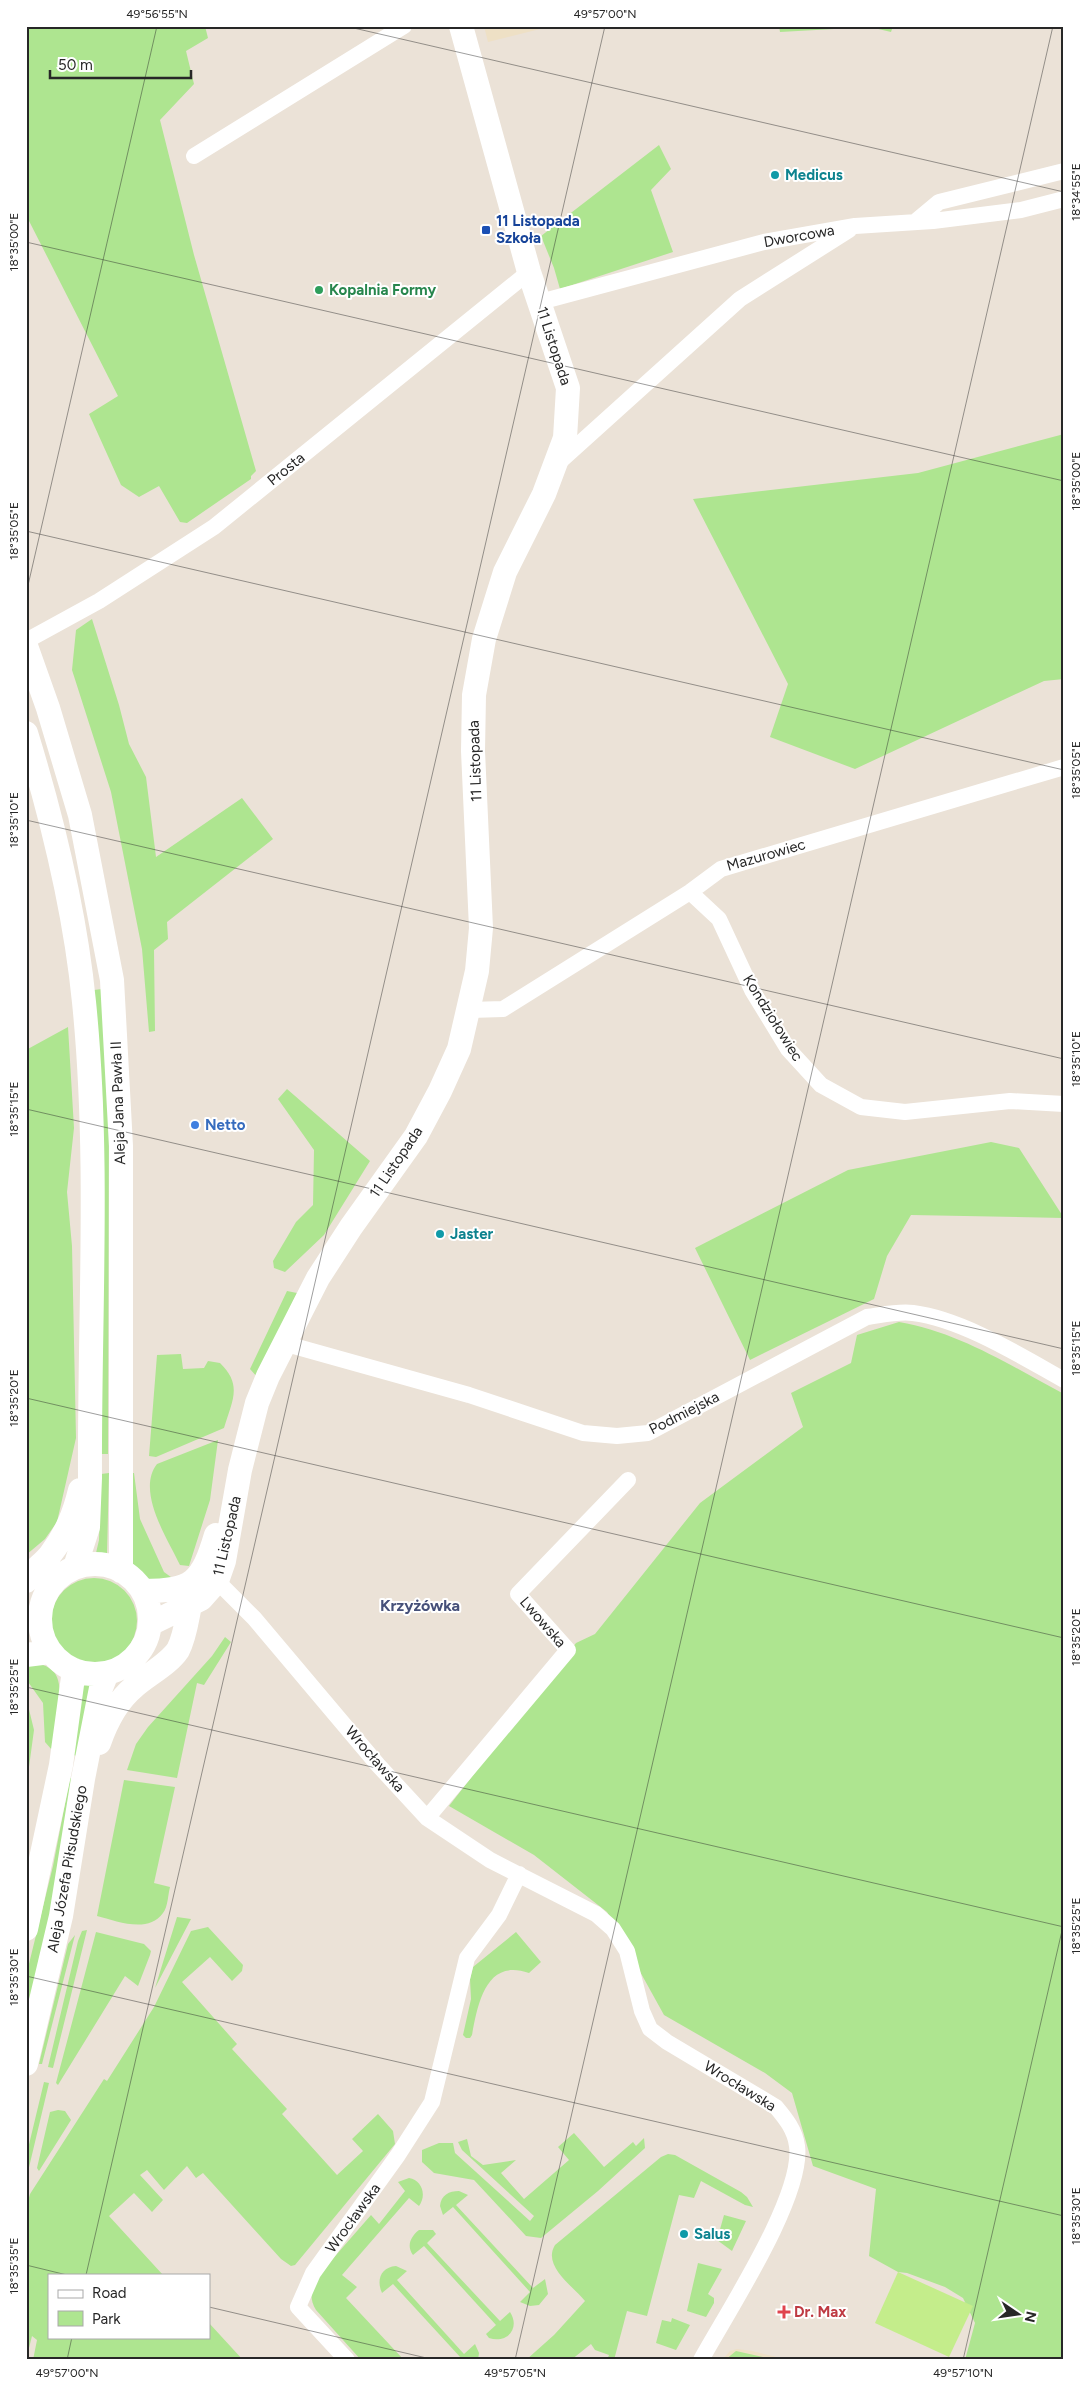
<svg xmlns="http://www.w3.org/2000/svg" width="1090" height="2386" font-family="Figtree,sans-serif">
<rect width="100%" height="100%" fill="#ebe2d7"/>
<!-- education -->
<path fill="#eee0c5" d="M484,26H552L488,42Z
M737,2349L752,2351L789,2360H722L730,2351Z"/>
<!-- green -->
<path fill="#aee590" d="M26,26H205L208,38L186,51L194,84L160,120L194,255L256,471L251,476V479L187,523L180,522L159,486L139,497L121,485L89,414L118,396L26,215Z
M779,26H893L891,32L870,27L780,32Z
M659,145L671,169L651,190L673,252L560,289L554,268L541,236Z
M1064,434V679L1044,681L855,769L770,737L788,684L693,499L918,473Z
M92,619L119,705L129,744L146,777L156,857L242,798L273,839L167,922L168,939L154,950L155,1031L149,1032L142,949L111,792L72,670L76,630Z
M102,989L109,1099L108,1454H100L103,1108L94,990Z
M68,1027L74,1128L67,1192L72,1246L76,1438L57,1522L45,1539L26,1555V1050Z
M287,1089L370,1161L324,1235L285,1272L274,1268L273,1261L296,1222L313,1205L314,1150L278,1099Z
M991,1142L1019,1148L1064,1218L911,1215L887,1256L874,1299L750,1360L695,1248L848,1170Z
M287,1291L297,1293L257,1377L250,1369Z
M899,1322C959,1332 1011,1366 1064,1394V2360H965L975,2323L963,2298L945,2287L907,2273L898,2272L869,2256L876,2189L813,2166L792,2093L765,2073L664,2015L607,1912L534,1855L449,1806L576,1643L595,1634L700,1503L803,1427L791,1393L851,1363L857,1335Z
M181,1354L183,1369L204,1368L208,1361L220,1363C243,1385 232,1401 224,1428L156,1457L149,1456L157,1355Z
M218,1440L210,1500L189,1566L180,1565C167,1538 136,1491 157,1464Z
M109,1473L107,1554L96,1553L99,1540L101,1474Z
M129,1473H134L140,1519L164,1572L175,1580C151,1582 145,1581 129,1562Z
M51 1621a43 43 0 1 1 86 0a43 43 0 1 1-86 0Z
M225,1637L231,1642L204,1685L197,1683L177,1778L127,1770L136,1744L148,1727L212,1656Z
M26,1662C35,1663 45,1664 52,1670C68,1683 55,1731 52,1750L45,1742L43,1703L26,1679Z
M82,1683L93,1685L82,1757L73,1755Z
M26,1697L34,1730L26,1789Z
M70,1778L78,1780L67,1844L26,2019V1976L53,1866Z
M124,1780L175,1787L154,1883L170,1887C168,1894 168,1907 163,1913C148,1934 117,1921 97,1916Z
M177,1917L191,1919L155,1988Z
M208,1927L243,1965L242,1971L232,1981L210,1957L182,1982L237,2044L232,2049L287,2109L282,2114L337,2175L363,2151L352,2139L378,2114L393,2131L395,2144L295,2265L291,2266L281,2259L203,2173L196,2178L187,2166L164,2190L147,2170L140,2175L163,2200L152,2212L134,2193L109,2216L163,2275H49V2337H209V2323L243,2360H33L37,2340L32,2336L26,2360V2209L30,2194L104,2079L107,2081L154,2007L191,1931Z
M87,1930L53,2068L48,2067L78,1941L82,1931Z
M96,1932L144,1944L151,1951L150,1955L138,1986L125,1976L58,2085L56,2083Z
M516,1932L541,1962L529,1973C486,1958 478,2003 472,2035L470,2038H466L463,2035L471,1999L470,1979L473,1967Z
M75,1935L42,2064H39L68,1944Z
M44,2082L49,2083L26,2180V2157Z
M58,2110L65,2111L71,2120L39,2171L37,2168L50,2112Z
M574,2133L604,2167L633,2142L636,2146L644,2138L645,2148L598,2191L541,2238L526,2236L474,2180L434,2173L422,2162V2150L439,2143H453L455,2153L530,2221L534,2216L462,2150L458,2142L467,2139L471,2156L483,2165L516,2160L501,2173L524,2199L569,2160L558,2147Z
M668,2154L675,2155L741,2192L747,2197L753,2207L745,2205L701,2181L694,2198L679,2195L647,2316L627,2311L614,2360H607L609,2355L595,2350L591,2344L571,2360H526L554,2335L585,2301C573,2286 542,2266 555,2245L661,2157Z
M409,2178C422,2180 427,2195 419,2206L409,2198L342,2275L357,2287L346,2298L404,2360H361L316,2310C309,2299 311,2289 316,2278L371,2215L379,2224L405,2191L398,2182Z
M459,2191L468,2195L456,2205L533,2288L545,2279L548,2294L539,2305L530,2306L520,2302L530,2292L453,2207L443,2215L440,2206C441,2195 449,2191 459,2191Z
M724,2215L746,2221L732,2251L717,2240Z
M419,2230H433L436,2234L427,2243L500,2321L510,2312C521,2329 506,2344 489,2338L486,2334L496,2325L424,2246L413,2255C406,2246 411,2236 419,2230Z
M698,2263L722,2269L708,2294L714,2298V2303L706,2317L687,2311Z
M396,2266L407,2271L397,2280L464,2354L475,2344L479,2353L478,2360H460L461,2358L393,2284L382,2293C376,2280 381,2267 396,2266Z
M672,2318L690,2325L676,2350L656,2343L662,2320L671,2322Z
M736,2351L776,2360H725Z"/>
<!-- pitch -->
<path fill="#c4ed8b" d="M898,2272L973,2306L949,2357L875,2323Z"/>
<g fill="none" stroke-linecap="round" stroke-linejoin="round">
<!-- street -->
<path stroke="#fff" stroke-width="16" d="M194,156L404,26
M915,222L939,202L1064,171
M540,302L764,242L855,226L933,221L1021,210L1064,199
M557,464L740,299L849,230
M26,641L99,601L214,527L529,272
M690,892L719,919L752,990L788,1049L821,1085L861,1107L905,1112L1010,1101L1064,1104
M470,1010L503,1009L690,892L721,869L1064,767
M283,1343L469,1395L583,1433L617,1436L648,1433L867,1317C882,1315 898,1311 913,1313C962,1319 1021,1356 1064,1380
M217,1581L254,1618L378,1765L427,1818L490,1860L596,1914L613,1929L627,1951L642,2011L650,2029L667,2042L776,2107C786,2119 795,2130 797,2146C804,2196 726,2314 701,2360
M427,1818L568,1650L518,1594L628,1480
M347,2360L298,2307L313,2273L398,2155L432,2102L467,1958L499,1915L519,1874"/>
<!-- secondary -->
<path stroke="#fff" stroke-width="24" d="M26,646L48,708L80,815L112,980L121,1146V1571
M26,733C53,821 75,910 84,1002C100,1160 89,1319 90,1478L88,1527L75,1567
M40 1619a55 55 0 1 1 110 0a55 55 0 1 1-110 0Z
M26,1581C32,1570 43,1564 50,1555C66,1534 74,1515 80,1490
M143,1591C193,1591 202,1582 216,1535
M150,1624L201,1599L217,1581L224,1561L240,1470L257,1403L268,1376L318,1278L351,1227L416,1136L440,1091L459,1049L477,971L481,928L473,751L474,695L484,639L505,572L544,494L565,438L568,388L529,272L461,26
M26,1655L50,1652
M99,1743C106,1723 117,1701 134,1687C147,1675 168,1665 178,1650C185,1637 187,1619 190,1605
M26,1929L61,1765L74,1670
M26,2064L61,1916L83,1779L101,1688L107,1673"/>
</g>
<!-- ticks -->
<path fill="none" stroke="#272727" stroke-width="1" stroke-opacity="0.45" d="M345,26L1064,192M26,242L1064,481M26,531L1064,770M26,594L157,26M26,820L1064,1059M26,1109L1064,1349M26,1398L1064,1638M26,1687L1064,1927M26,1976L1064,2216M26,2265L67,2275M86,2275L605,26M209,2307L435,2360M67,2360L72,2337M515,2360L1053,26M963,2360L1064,1922"/>
<!-- markers -->
<g fill="#0f9aa8" stroke="#fff" stroke-width="2">
<circle cx="775" cy="175" r="5"/>
<circle cx="440" cy="1234" r="5"/>
<circle cx="684" cy="2234" r="5"/>
</g>
<rect fill="#1a4fb4" stroke="#fff" stroke-width="2" x="481" y="225" width="10" height="10" rx="2.5"/>
<circle fill="#2e9e5b" stroke="#fff" stroke-width="2" cx="319" cy="290" r="5"/>
<circle fill="#3f7fe0" stroke="#fff" stroke-width="2" cx="195" cy="1125" r="5"/>
<path fill="#e0444e" stroke="#fff" stroke-width="2" d="M781.5 2304.5h5v5h5v5h-5v5h-5v-5h-5v-5h5z"/>
<g text-anchor="middle" stroke-width="4" stroke-linejoin="round" paint-order="stroke">
<!-- culture labels -->
<g font-size="15" font-weight="bold" fill="#0d838f" stroke="#fff" text-anchor="start">
<text x="785" y="180">Medicus</text>
<text x="450" y="1239">Jaster</text>
<text x="694" y="2239">Salus</text>
</g>
<!-- transit labels -->
<g font-size="15" font-weight="bold" fill="#164399" stroke="#fff" text-anchor="start">
<text x="496" y="226">11 Listopada<tspan x="496" dy="17">Szkoła</tspan></text>
</g>
<!-- street labels -->
<g font-size="15" fill="#272727" stroke="#fff">
<text transform="translate(799 236) rotate(-10)" y="5">Dworcowa</text>
<text transform="translate(554 346) rotate(72)" y="5">11 Listopada</text>
<text transform="translate(286 469) rotate(-39)" y="5">Prosta</text>
<text transform="translate(475 761) rotate(-92)" y="5">11 Listopada</text>
<text transform="translate(766 855) rotate(-16)" y="5">Mazurowiec</text>
<text transform="translate(773 1018) rotate(58)" y="5">Kondziołowiec</text>
<text transform="translate(118 1103) rotate(-92)" y="5">Aleja Jana Pawła II</text>
<text transform="translate(396 1162) rotate(-56)" y="5">11 Listopada</text>
<text transform="translate(684 1413) rotate(-27)" y="5">Podmiejska</text>
<text transform="translate(227 1536) rotate(-77)" y="5">11 Listopada</text>
<text transform="translate(543 1622) rotate(49)" y="5">Lwowska</text>
<text transform="translate(375 1759) rotate(49)" y="5">Wrocławska</text>
<text transform="translate(67 1869) rotate(-80)" y="5">Aleja Józefa Piłsudskiego</text>
<text transform="translate(740 2086) rotate(32)" y="5">Wrocławska</text>
<text transform="translate(353 2218) rotate(-54)" y="5">Wrocławska</text>
</g>
<!-- leisure labels -->
<g font-size="15" font-weight="bold" fill="#27864d" stroke="#fff" text-anchor="start">
<text x="329" y="295">Kopalnia Formy</text>
</g>
<!-- shop labels -->
<g font-size="15" font-weight="bold" fill="#366cbe" stroke="#fff" text-anchor="start">
<text x="205" y="1130">Netto</text>
</g>
<!-- health labels -->
<g font-size="15" font-weight="bold" fill="#be3a42" stroke="#fff" text-anchor="start">
<text x="794" y="2317">Dr. Max</text>
</g>
<!-- neighbourhood labels -->
<g font-size="16" font-weight="bold" fill="#465079" stroke="#fff">
<text x="420" y="1611">Krzyżówka</text>
</g>
</g>
<!-- border -->
<rect width="1090" height="2386" fill="none" stroke="#ffffff" stroke-width="55"/>
<!-- legend -->
<rect x="48" y="2274" width="162" height="65" fill="#ffffff" stroke="#a9a9a9"/>
<rect x="58" y="2290" width="25" height="8" fill="#ffffff" stroke="#a9a9a9"/>
<text x="92" y="2298" font-size="15" fill="#272727">Road</text>
<rect x="58" y="2311" width="25" height="15" fill="#aee590" stroke="#a9a9a9"/>
<text x="92" y="2324" font-size="15" fill="#272727">Park</text>
<!-- north arrow -->
<g transform="translate(1018 2314) rotate(103)" stroke="#ffffff" stroke-width="4" paint-order="stroke">
<path d="M0-4L9 19L0 12L-9 19Z" fill="#272727"/>
<text y="-8" font-size="14" font-weight="bold" text-anchor="middle" fill="#272727">N</text>
</g>
<!-- scale -->
<path d="M50 70v8h141v-8" fill="none" stroke="#272727" stroke-width="2.5"/>
<text x="58" y="70" font-size="15" fill="#272727" stroke="#ffffff" stroke-width="4" paint-order="stroke">50 m</text>
<rect x="28" y="28" width="1034" height="2330" fill="none" stroke="#272727" stroke-width="2"/>
<g font-size="12" text-anchor="middle" fill="#272727">
<text x="157" y="18">49°56'55"N</text>
<text x="605" y="18">49°57'00"N</text>
<text transform="translate(1076 192) rotate(-90)" y="4">18°34'55"E</text>
<text transform="translate(14 242) rotate(-90)" y="4">18°35'00"E</text>
<text transform="translate(1076 481) rotate(-90)" y="4">18°35'00"E</text>
<text transform="translate(14 531) rotate(-90)" y="4">18°35'05"E</text>
<text transform="translate(1076 770) rotate(-90)" y="4">18°35'05"E</text>
<text transform="translate(14 820) rotate(-90)" y="4">18°35'10"E</text>
<text transform="translate(1076 1059) rotate(-90)" y="4">18°35'10"E</text>
<text transform="translate(14 1109) rotate(-90)" y="4">18°35'15"E</text>
<text transform="translate(1076 1348) rotate(-90)" y="4">18°35'15"E</text>
<text transform="translate(14 1398) rotate(-90)" y="4">18°35'20"E</text>
<text transform="translate(1076 1637) rotate(-90)" y="4">18°35'20"E</text>
<text transform="translate(14 1687) rotate(-90)" y="4">18°35'25"E</text>
<text transform="translate(1076 1926) rotate(-90)" y="4">18°35'25"E</text>
<text transform="translate(14 1977) rotate(-90)" y="4">18°35'30"E</text>
<text transform="translate(1076 2216) rotate(-90)" y="4">18°35'30"E</text>
<text transform="translate(14 2266) rotate(-90)" y="4">18°35'35"E</text>
<text x="67" y="2377">49°57'00"N</text>
<text x="515" y="2377">49°57'05"N</text>
<text x="963" y="2377">49°57'10"N</text>
</g>
</svg>
